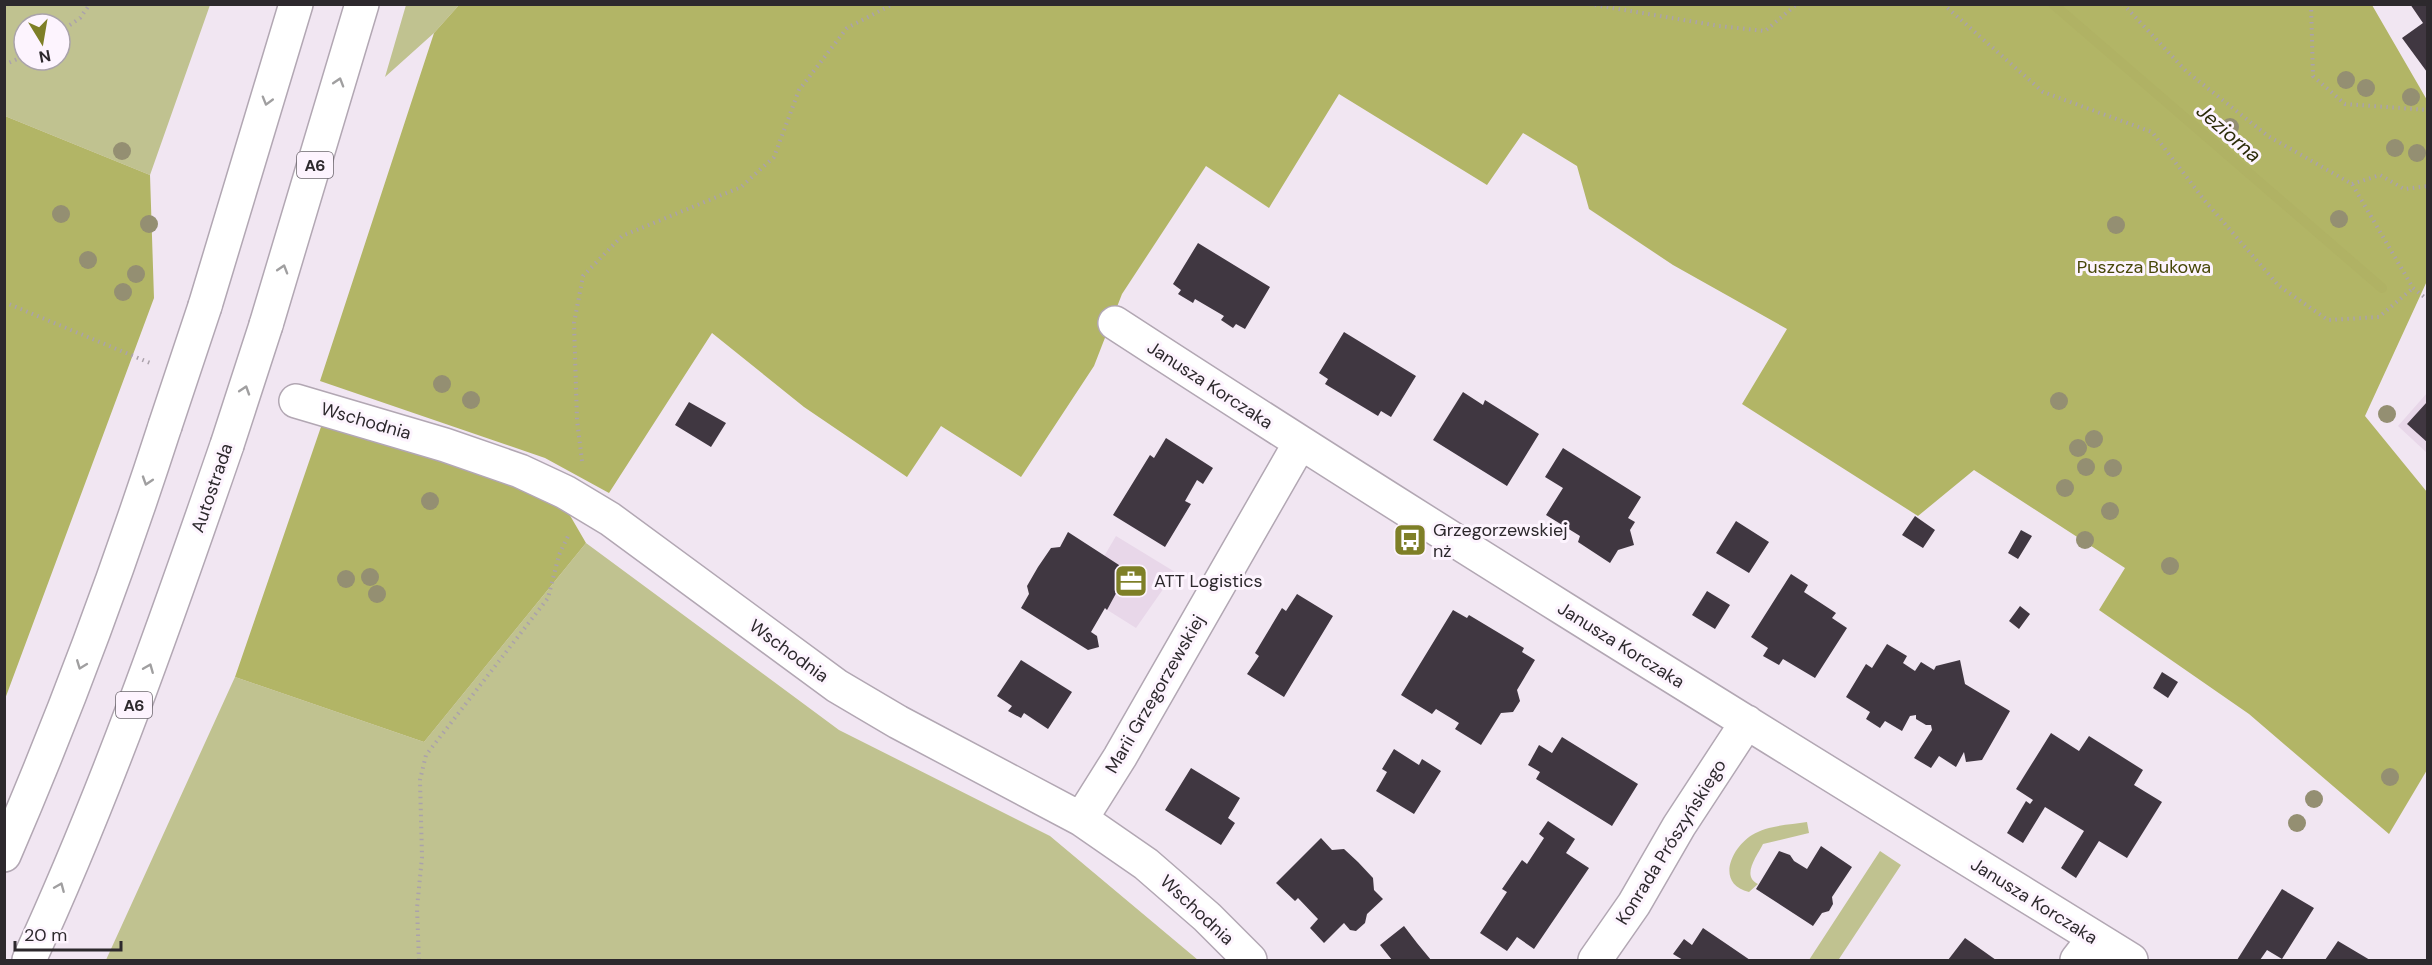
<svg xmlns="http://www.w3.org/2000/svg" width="2432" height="965" font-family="'DM Sans',sans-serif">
<rect width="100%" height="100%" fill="#f1e6f2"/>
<!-- built -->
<path fill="#e8d7e9" d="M2427,393V453L2398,426Z
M1116,536L1175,572L1136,628L1082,594Z"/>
<!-- green -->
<path fill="#c0c290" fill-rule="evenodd" d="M4,5H210L150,175L5,116ZM24,24H60V60H24Z
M406,5H459L434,33L385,77Z
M586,543L839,730L1050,836L1198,960H106L235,677L424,742Z
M1807,822L1809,833L1763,844C1757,856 1741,876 1758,884L1749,892C1716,884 1730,849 1752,835C1768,825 1789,825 1807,822Z
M1880,851L1901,865L1839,959L1841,960H1809Z"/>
<!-- forest -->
<path fill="#b2b566" d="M459,5H2372L2427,100V281L2365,416L2427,492V770L2389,834L2249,714L2099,610L2125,568L1974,470L1918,516L1742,404L1787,329L1673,265L1589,209L1577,166L1523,133L1487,185L1339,94L1269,208L1206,166L1122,294L1094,366L1021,477L941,426L907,477L804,407L712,333L609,493L545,458L320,381L434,33Z
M5,116L150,175L154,298L5,699Z
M323,421L503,481L568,512L586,543L424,742L235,677Z"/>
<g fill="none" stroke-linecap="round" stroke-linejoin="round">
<!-- stream -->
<path stroke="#b0b264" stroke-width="10" d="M2053,4L2382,288"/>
</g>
<!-- building -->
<path fill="#403741" d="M2410,4H2427V72L2402,38L2423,23Z
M1198,243L1270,287L1245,329L1236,324L1233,328L1221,320L1224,316L1195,299L1193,303L1178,294L1181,290L1173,284Z
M1344,332L1416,376L1391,417L1381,411L1378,416L1325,384L1328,379L1319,373Z
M1463,392L1483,405L1485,400L1539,434L1507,486L1433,440Z
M689,402L726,423L711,447L675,425Z
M2427,402V442L2407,424Z
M1166,438L1213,468L1203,484L1197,480L1185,501L1191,504L1165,547L1113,515L1150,455L1154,458Z
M1563,448L1641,497L1628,518L1635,522L1630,530L1634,545L1618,550L1610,563L1578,542L1580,536L1546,515L1563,488L1545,477Z
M1915,516L1935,530L1923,548L1902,535Z
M1736,521L1769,542L1749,573L1716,553Z
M2021,530L2032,536L2018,559L2008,553Z
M1068,532L1136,576L1137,586L1127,590L1120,586L1107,610L1105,608L1091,632L1097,636L1099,647L1088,650L1021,608L1029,594L1027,586L1038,567L1051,548L1060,547Z
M1791,574L1808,585L1804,592L1836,613L1832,618L1847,628L1815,678L1783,659L1779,665L1763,656L1768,648L1751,637Z
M1707,591L1730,605L1715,629L1692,615Z
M1297,594L1333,616L1284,697L1247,674L1259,656L1255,653L1282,608L1286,611Z
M2020,606L2030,614L2019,629L2009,621Z
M1453,610L1467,618L1469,615L1524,648L1522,652L1535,660L1517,690L1520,701L1513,712L1501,713L1481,745L1455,729L1459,723L1436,709L1432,714L1401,695Z
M1887,644L1907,656L1903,663L1915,671L1921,662L1934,670L1936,666L1960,660L1965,684L2010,711L1982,760L1966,762L1964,752L1956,767L1939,756L1931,768L1914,758L1932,730L1931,725H1926L1916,719V715L1910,716L1902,731L1885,721L1880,728L1866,719L1870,712L1846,697L1866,664L1872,668Z
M1021,660L1072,692L1048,729L1024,713L1021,718L1008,711L1012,706L997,696Z
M2162,672L2178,682L2168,698L2153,688Z
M2051,733L2079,751L2089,736L2143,770L2134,785L2162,802L2127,858L2099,841L2076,878L2061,868L2084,831L2045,807L2023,843L2007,833L2026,801L2030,804L2033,800L2016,789Z
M1562,737L1638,784L1612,826L1536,779L1540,772L1528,765L1539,745L1552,753Z
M1394,749L1419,765L1422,759L1441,771L1414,814L1376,791L1387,772L1382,769Z
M1191,768L1240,798L1228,818L1235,823L1221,845L1165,810Z
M1548,821L1575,839L1566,853L1589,868L1534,949L1517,937L1507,951L1480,933L1507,892L1502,889L1522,860L1527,864L1544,838L1539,834Z
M1321,838L1332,850L1344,849L1358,862L1373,878L1374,890L1383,899L1367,914L1365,923L1356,931L1350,930L1344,923L1324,943L1310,928L1318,919L1298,898L1295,901L1276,883Z
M1821,846L1852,867L1832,897L1833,904L1829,911L1822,913L1813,926L1756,889L1779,851L1790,855L1794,861L1807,869Z
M2282,889L2314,908L2282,959L2267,950L2260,960H2237Z
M1404,926L1417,943L1431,960H1392L1380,945Z
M1703,928L1731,947L1750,960H1683L1673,954L1684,939L1692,945Z
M1965,938L1996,960H1948Z
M2338,941L2370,960H2325Z"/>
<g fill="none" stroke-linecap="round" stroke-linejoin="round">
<!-- street casing -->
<g stroke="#b2a7b3" stroke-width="36">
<path id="street" d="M1115,323C1450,541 1791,750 2131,960
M296,401L445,445L520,471L565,492L610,519L837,686L898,722L1081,819L1146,864L1207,917L1250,960
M1081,819L1120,757L1300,443
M1595,960L1634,904L1679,826L1747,722
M2077,960L2094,938"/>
</g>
<!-- highway casing -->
<g stroke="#b2a7b3" stroke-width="36">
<path id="highway" d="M205,306L296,4
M266,325L362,4
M4,855C65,714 118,571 165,426
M29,960C106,793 167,619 227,445"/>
</g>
<!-- path -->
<path stroke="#aba2ab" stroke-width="4" stroke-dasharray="1.5 4.5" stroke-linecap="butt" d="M1461,4H1467
M1589,4L1719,26L1765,31L1797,4
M1943,4L2043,92L2152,132L2205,201L2279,286L2328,320L2379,317L2413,288
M2123,4L2186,71L2268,136L2352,184L2413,288L2428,300
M2311,4L2313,76L2345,104L2428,110
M60,32L80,18L90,4
M4,65L24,56
M2352,184L2380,175L2404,189L2428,186
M4,302L150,363
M582,461L577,420L574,323L583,276L622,236L741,187L774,157L799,90L847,28L893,4
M419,960L417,908L422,857L420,780L426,755L548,598L559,555L569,534"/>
<!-- street -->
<use href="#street" stroke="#fff" stroke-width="33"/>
<!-- highway -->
<use href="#highway" stroke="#fff" stroke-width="33"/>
<!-- highway-bridge casing -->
<g stroke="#b2a7b3" stroke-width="36" stroke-linecap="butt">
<path id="highway-bridge" d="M165,426L205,306
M227,445L266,325"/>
</g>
<!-- highway-bridge -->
<use href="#highway-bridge" stroke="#fff" stroke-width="33"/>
</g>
<!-- trees -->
<g fill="#948f72">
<circle cx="2346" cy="80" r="9"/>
<circle cx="2366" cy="88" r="9"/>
<circle cx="2411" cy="97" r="9"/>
<circle cx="2230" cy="127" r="9"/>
<circle cx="2395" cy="148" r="9"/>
<circle cx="122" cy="151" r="9"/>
<circle cx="2417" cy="153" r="9"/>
<circle cx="61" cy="214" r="9"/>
<circle cx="2339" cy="219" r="9"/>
<circle cx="149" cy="224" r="9"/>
<circle cx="2116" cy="225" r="9"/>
<circle cx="88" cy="260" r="9"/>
<circle cx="136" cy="274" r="9"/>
<circle cx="123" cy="292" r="9"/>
<circle cx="442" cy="384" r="9"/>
<circle cx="471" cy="400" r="9"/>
<circle cx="2059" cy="401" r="9"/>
<circle cx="2387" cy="414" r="9"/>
<circle cx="2094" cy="439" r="9"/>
<circle cx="2078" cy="448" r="9"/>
<circle cx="2086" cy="467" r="9"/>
<circle cx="2113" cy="468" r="9"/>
<circle cx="2065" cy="488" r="9"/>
<circle cx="430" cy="501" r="9"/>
<circle cx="2110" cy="511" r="9"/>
<circle cx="2085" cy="540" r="9"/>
<circle cx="2170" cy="566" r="9"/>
<circle cx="370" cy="577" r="9"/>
<circle cx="346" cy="579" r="9"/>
<circle cx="377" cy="594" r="9"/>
<circle cx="2390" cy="777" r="9"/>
<circle cx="2314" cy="799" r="9"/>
<circle cx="2297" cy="823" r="9"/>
</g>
<!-- one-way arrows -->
<defs><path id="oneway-chevron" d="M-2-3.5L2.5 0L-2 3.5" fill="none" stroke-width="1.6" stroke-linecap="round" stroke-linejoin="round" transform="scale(1.5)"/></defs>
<g stroke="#a09fa0">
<use href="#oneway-chevron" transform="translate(339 82) rotate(-73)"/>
<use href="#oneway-chevron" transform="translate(267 101) rotate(106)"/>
<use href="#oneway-chevron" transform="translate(283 269) rotate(-73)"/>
<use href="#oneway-chevron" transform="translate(245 390) rotate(-72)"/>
<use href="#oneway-chevron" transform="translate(147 481) rotate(108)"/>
<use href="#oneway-chevron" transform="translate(81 665) rotate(111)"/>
<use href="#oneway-chevron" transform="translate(149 668) rotate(-68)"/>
<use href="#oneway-chevron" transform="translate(60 887) rotate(-67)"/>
</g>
<!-- icons -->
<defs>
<g id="bus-square" transform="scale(1.725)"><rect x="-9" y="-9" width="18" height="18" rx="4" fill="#7e7f27" stroke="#fdf4fe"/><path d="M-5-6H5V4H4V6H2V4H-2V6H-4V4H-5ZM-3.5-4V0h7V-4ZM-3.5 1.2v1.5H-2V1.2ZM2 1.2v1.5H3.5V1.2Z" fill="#fff"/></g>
<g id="office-square" transform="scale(1.725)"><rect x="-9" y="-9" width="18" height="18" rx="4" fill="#7e7f27" stroke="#fdf4fe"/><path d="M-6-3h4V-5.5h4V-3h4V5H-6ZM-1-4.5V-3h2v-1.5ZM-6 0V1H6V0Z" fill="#fff"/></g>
</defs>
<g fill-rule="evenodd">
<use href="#bus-square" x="1410" y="540"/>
<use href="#office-square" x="1131" y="581"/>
</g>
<g text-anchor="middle" stroke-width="6" stroke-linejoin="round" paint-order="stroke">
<!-- shield labels -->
<g fill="#fdf4fe" stroke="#6b666c" stroke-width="1.5">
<rect x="297" y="152" width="36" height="26" rx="4.5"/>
<rect x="116" y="692" width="36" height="26" rx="4.5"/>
</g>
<g font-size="16" font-weight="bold" fill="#2d292d">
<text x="315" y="171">A6</text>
<text x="134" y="711">A6</text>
</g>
<!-- park labels -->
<g font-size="18" fill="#474709" stroke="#fdf4fe">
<text x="2144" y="273">Puszcza Bukowa</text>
</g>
<!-- street labels -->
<g font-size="18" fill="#2d292d" stroke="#fdf4fe">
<text transform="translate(1210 385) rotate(33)" y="6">Janusza Korczaka</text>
<text transform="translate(366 421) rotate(16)" y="6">Wschodnia</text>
<text transform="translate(212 488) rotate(-71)" y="6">Autostrada</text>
<text transform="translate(1621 645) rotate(32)" y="6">Janusza Korczaka</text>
<text transform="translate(789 651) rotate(36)" y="6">Wschodnia</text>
<text transform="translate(1155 694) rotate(-60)" y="6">Marii Grzegorzewskiej</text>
<text transform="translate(1671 842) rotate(-58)" y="6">Konrada Prószyńskiego</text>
<text transform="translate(2034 901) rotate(32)" y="6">Janusza Korczaka</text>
<text transform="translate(1197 910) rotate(43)" y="6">Wschodnia</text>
</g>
<!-- poi labels -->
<g font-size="18" fill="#2d292d" stroke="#fdf4fe" text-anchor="start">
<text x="1433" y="536">Grzegorzewskiej<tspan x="1433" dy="21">nż</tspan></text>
<text x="1154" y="587">ATT Logistics</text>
</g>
<!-- water labels -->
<g font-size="20" font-style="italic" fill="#2c2c09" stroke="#fdf4fe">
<text transform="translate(2229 133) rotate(41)" y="7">Jeziorna</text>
</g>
</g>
<!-- border -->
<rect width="2432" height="965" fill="none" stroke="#2d292d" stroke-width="12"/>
<!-- north arrow -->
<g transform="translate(42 42) rotate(169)"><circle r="28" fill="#fdf4fe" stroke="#aaa3aa" stroke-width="1.5"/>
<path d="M0-4.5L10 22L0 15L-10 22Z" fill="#7e7f27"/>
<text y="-9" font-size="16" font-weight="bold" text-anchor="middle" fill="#2d292d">N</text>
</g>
<!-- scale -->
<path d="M15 941v9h106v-9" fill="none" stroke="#2d292d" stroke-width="3"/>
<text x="24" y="941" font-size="18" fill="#2d292d" stroke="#fdf4fe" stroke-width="4.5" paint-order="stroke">20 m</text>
</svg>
